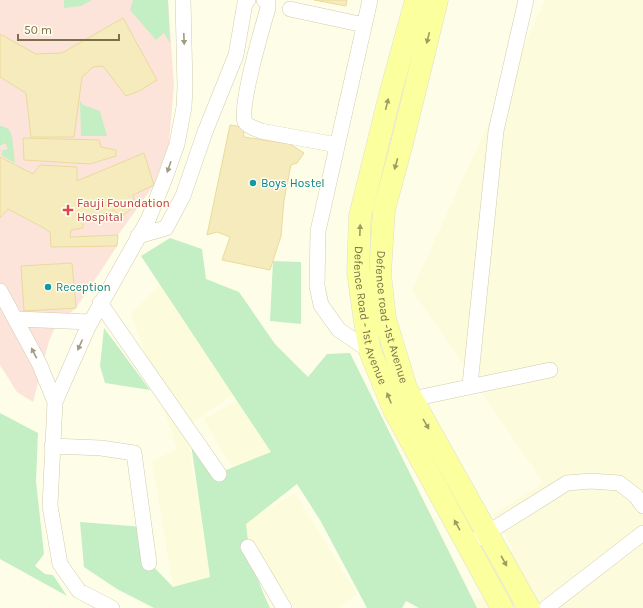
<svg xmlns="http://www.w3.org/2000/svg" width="643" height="608" font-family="Karla,sans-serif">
<rect width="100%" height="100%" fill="#fefee8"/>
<!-- residential -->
<path fill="#fcfbdb" d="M545,0H643V608H454L494,592L513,549L493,515L541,484L542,481L412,290Z
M160,284L235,393L186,427L210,577L173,587L152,461L177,449L131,313Z
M240,399L271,452L236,474L203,419Z
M295,493L357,594L338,608H294L248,537L246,524L253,518Z"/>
<!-- medical -->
<path fill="#fde4da" d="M0,0H168L174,85L169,143L154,185L118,235L117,246L110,257L76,308L56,325L49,341L33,402L17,392L0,365Z"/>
<!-- green -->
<path fill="#c4eec4" d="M64,0H92L81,6L64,8Z
M133,0H168L170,43L164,33L156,40L130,10Z
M80,101L83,105L100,111L107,136H81Z
M2,126L9,129L12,136L15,163L1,155L3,150L8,149L5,143L0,146V126Z
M170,238L202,249L206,279L239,292L275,344L308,377L327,354L350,353L477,608H419L406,601L402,608H367L320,520L297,484L246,524C249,554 257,581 270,608H154L117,589L84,567L80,522L144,527L150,563L173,587L210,577L189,430L219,473L271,452L141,256Z
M273,261L301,262V324L270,321Z
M104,328L150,390L105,383L100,366Z
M0,413L38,433L36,481L44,554L35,566L45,574L53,575L67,596L0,559Z"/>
<!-- building -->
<path fill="#f6ebbd" stroke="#eada9c" d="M314,0H347L346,6Z
M123,18L157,80L139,91L126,96L103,66L93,67L82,77L74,137H31L26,93L0,77V34L36,54L62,53Z
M230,125L243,127L244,137L290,144L304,153L297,163L291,165L284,200L281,236L270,270L222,260L230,237L217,232L207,235Z
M23,138L99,140L101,147L116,150V156L90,164L24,160Z
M144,153L154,185L133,195L135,206L121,217L114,210L83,222V228L71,230L70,237L118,235L117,246L51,247L50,232L42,227L8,209L0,218V157L33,174L40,165L77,167V181Z
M72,263L76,308L24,311L21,266Z"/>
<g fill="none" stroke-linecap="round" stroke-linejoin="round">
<!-- street casing -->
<g stroke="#d2ccac" stroke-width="16">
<path id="street" d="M264,0L268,3V8C263,25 238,110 245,122C248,127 255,128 261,131L337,145
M290,9L364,25
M138,236L166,228L183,196L205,132L236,55L245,3L248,0
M0,291L39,363L55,402
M100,303L219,474
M17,319L90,322
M370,351L339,330L321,305L317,286L318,231L370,0
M470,385L496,131L526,0
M412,399L550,370
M52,446L101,448L134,453L149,563
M479,538L567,483L591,481L619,483L636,496L643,506
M248,547L284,608
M112,608L79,591L60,564L50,506L55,402L88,327L148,220L165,178L177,144L184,107L185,87L183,0
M546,608L643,533"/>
</g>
<!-- primary casing -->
<g stroke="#dfddd3" stroke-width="23">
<g id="primary">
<path id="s1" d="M416,0L390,95L360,216L358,272L364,315L370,351L394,410L502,608"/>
<path id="s2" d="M437,0L402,143L384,210L380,274L385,319L406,388L529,608"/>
</g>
</g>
<!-- street -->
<use href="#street" stroke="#fff" stroke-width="15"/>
<!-- primary -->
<use href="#primary" stroke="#fbff9e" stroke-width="22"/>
</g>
<!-- one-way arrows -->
<defs><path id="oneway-solid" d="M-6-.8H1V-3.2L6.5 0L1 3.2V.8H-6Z"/></defs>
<g fill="#a19b62">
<use href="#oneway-solid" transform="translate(428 38) rotate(104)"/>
<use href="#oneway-solid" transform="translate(387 104) rotate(-76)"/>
<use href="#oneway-solid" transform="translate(396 164) rotate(106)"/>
<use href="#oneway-solid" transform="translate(360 230) rotate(-88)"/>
<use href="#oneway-solid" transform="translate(389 398) rotate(-112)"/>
<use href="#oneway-solid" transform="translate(426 424) rotate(60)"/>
<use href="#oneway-solid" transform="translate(457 525) rotate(-119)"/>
<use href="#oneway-solid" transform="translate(504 561) rotate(61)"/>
</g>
<g fill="#a39b80">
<use href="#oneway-solid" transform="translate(184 39) rotate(88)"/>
<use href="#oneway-solid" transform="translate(169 167) rotate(109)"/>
<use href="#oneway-solid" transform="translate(80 345) rotate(114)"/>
<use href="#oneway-solid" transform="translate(34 353) rotate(-117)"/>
</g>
<!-- markers -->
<g fill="#0f9aa8" stroke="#fffff0" stroke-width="1.5">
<circle cx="253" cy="183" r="4"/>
<circle cx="48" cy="287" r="4"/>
</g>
<path fill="#e0444e" stroke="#fffff0" stroke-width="1.5" d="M66 204h4v4h4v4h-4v4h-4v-4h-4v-4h4z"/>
<g text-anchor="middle" stroke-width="3" stroke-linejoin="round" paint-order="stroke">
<!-- culture labels -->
<g font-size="12" fill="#0d838f" stroke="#fffff0" text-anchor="start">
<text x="261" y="187">Boys Hostel</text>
<text x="56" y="291">Reception</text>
</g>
<!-- health labels -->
<g font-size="12" fill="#be3a42" stroke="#fffff0" text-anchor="start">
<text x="77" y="207">Fauji Foundation<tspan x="77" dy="14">Hospital</tspan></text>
</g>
<!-- street labels -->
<g font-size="12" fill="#7b7049" stroke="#fffff0">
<text dy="4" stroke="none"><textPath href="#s1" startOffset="324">Defence Road - 1st Avenue</textPath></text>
<text dy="4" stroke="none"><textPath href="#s2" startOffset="325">Defence road -1st Avenue</textPath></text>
</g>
</g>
<!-- scale -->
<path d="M18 34v6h101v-6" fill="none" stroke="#7b7049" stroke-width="2"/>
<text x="24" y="34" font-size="12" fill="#7b7049" stroke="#fffff0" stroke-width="3" paint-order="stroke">50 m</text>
</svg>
